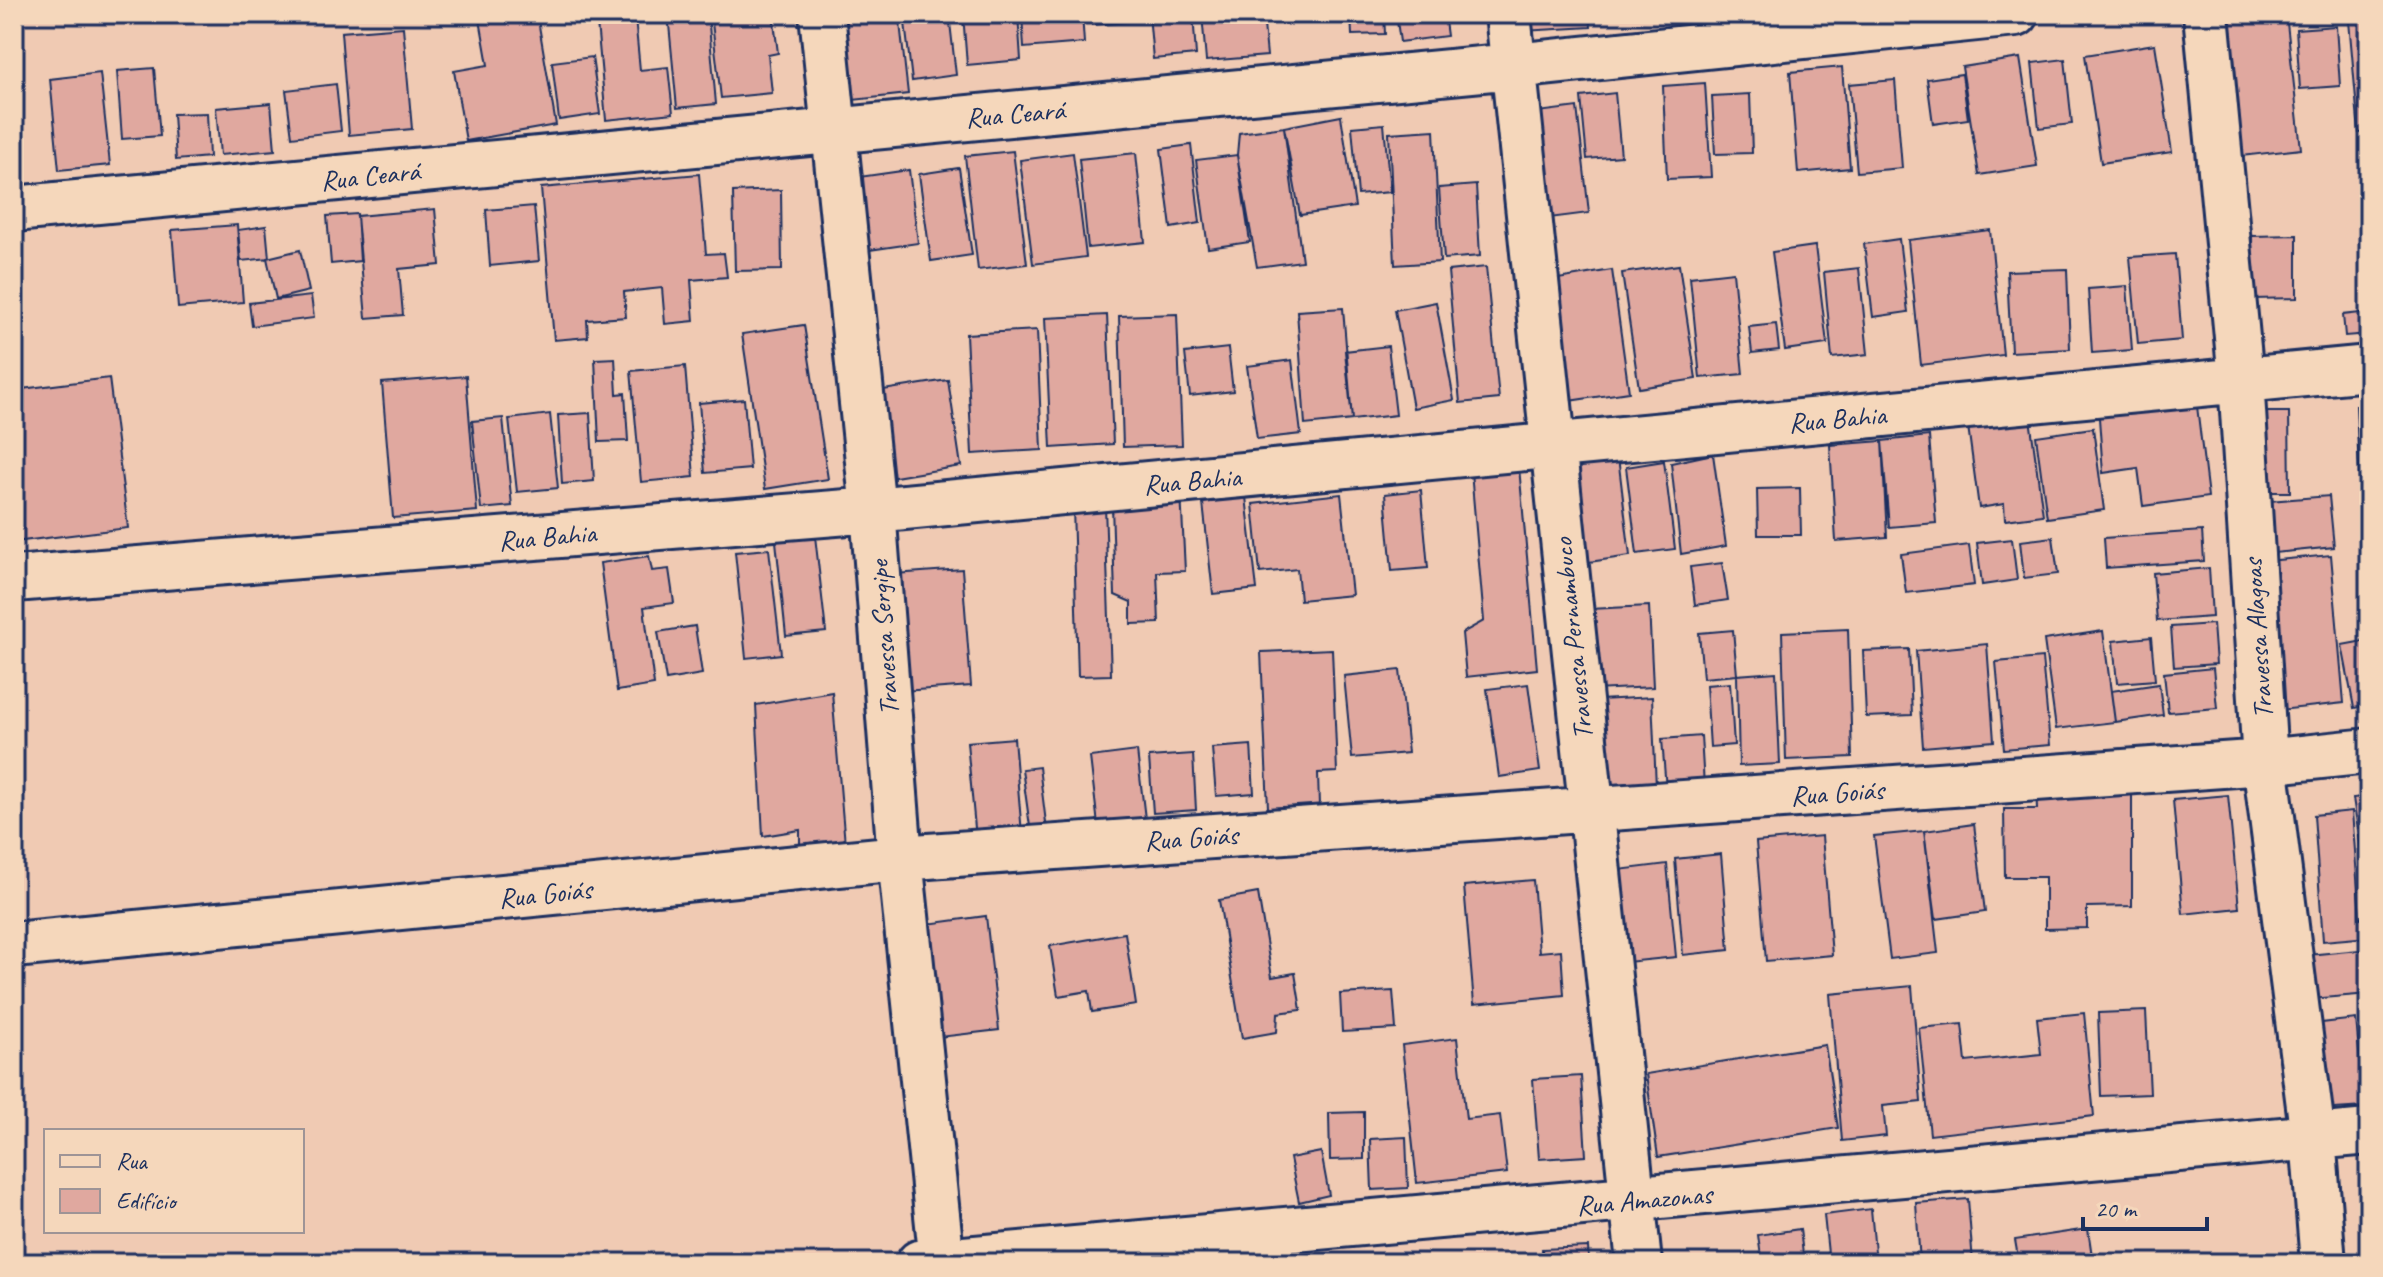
<svg xmlns="http://www.w3.org/2000/svg" width="2383" height="1277" font-family="Caveat,sans-serif">
<rect width="100%" height="100%" fill="#f0cab3"/>
<filter id="ink" filterUnits="userSpaceOnUse"><feTurbulence type="fractalNoise" baseFrequency=".0125" numOctaves="2"/><feDisplacementMap in="SourceGraphic" scale="16" xChannelSelector="R" yChannelSelector="G"/><feConvolveMatrix kernelMatrix="1 2 1 2 8 2 1 2 1" color-interpolation-filters="sRGB"/></filter>
<g filter="url(#ink)">
<!-- building -->
<path fill="#e0a89f" stroke="#1b2f5e" stroke-width="2" d="M479,14H537L556,125L466,141L454,71L488,65Z
M668,14H708L716,104L677,108Z
M711,14H773L778,53L768,55L772,93L721,98Z
M835,14H899L908,94L844,101Z
M904,14H949L956,75L912,81Z
M963,14H1018L1021,60L967,65Z
M1022,14H1082L1084,43L1024,48Z
M1092,14H1140L1141,21L1092,25Z
M1149,14H1193L1196,55L1153,59Z
M1202,14H1263L1267,56L1206,61Z
M1351,14H1384L1385,34L1352,35Z
M1396,14H1444L1447,36L1400,42Z
M1522,14H1590L1591,27L1523,31Z
M1597,14H1636L1597,18Z
M2286,14L2301,149L2242,156L2227,20Z
M635,18L640,70L668,67L673,113L606,120L597,23Z
M2369,20V132L2359,133L2349,21Z
M2336,26L2340,86L2300,89L2296,29Z
M403,27L412,129L349,135L341,32Z
M2155,44L2172,152L2101,163L2085,55Z
M592,57L600,114L559,120L552,62Z
M2020,58L2037,166L1979,175L1962,67Z
M2065,59L2072,124L2039,128L2032,63Z
M1842,67L1850,168L1798,173L1790,72Z
M154,68L160,136L122,139L117,71Z
M100,73L110,165L59,170L50,79Z
M1962,74L1968,119L1933,124L1927,79Z
M1895,80L1902,168L1857,172L1849,84Z
M1705,83L1711,177L1667,179L1663,86Z
M336,84L341,131L292,137L286,90Z
M1615,93L1621,156L1587,159L1581,97Z
M1750,94L1752,153L1715,154L1712,96Z
M271,103L275,150L220,155L216,108Z
M1577,107L1589,213L1542,219L1530,113Z
M207,113L209,157L176,160L173,114Z
M1341,116L1355,207L1300,215L1284,127Z
M1384,124L1390,192L1358,195L1352,127Z
M1284,127L1302,261L1257,267L1237,155L1239,133Z
M1434,130L1440,262L1395,265L1389,133Z
M1191,145L1200,223L1171,228L1161,149Z
M1013,151L1027,264L978,270L965,156Z
M1073,153L1086,257L1033,264L1020,160Z
M1136,153L1145,242L1088,248L1079,159Z
M1237,155L1250,242L1208,248L1196,160Z
M959,168L972,255L931,261L919,174Z
M909,170L918,243L869,250L859,177Z
M699,174L706,254L724,253L727,277L691,280L694,321L665,324L662,288L624,292L626,317L587,320L588,337L554,340L541,188Z
M1476,185L1480,256L1444,259L1439,188Z
M781,190L782,270L735,271L733,192Z
M534,206L539,261L490,266L486,210Z
M435,209L440,265L399,269L403,315L366,318L357,216Z
M357,214L360,261L331,264L327,216Z
M237,225L243,302L178,308L172,230Z
M266,226L269,258L241,261L238,230Z
M1990,230L2003,355L1921,365L1908,240Z
M2297,235V298L2253,299L2252,236Z
M1899,239L1908,312L1873,317L1864,244Z
M1815,246L1827,344L1785,350L1772,252Z
M300,250L309,291L276,299L267,258Z
M2175,254L2182,340L2138,344L2130,257Z
M1679,265L1696,379L1639,388L1622,273Z
M1486,267L1499,399L1460,403L1448,271Z
M1859,268L1868,354L1832,358L1824,272Z
M2067,269L2070,349L2011,352L2007,271Z
M1612,270L1629,392L1562,402L1546,281Z
M1733,272L1743,374L1700,378L1690,277Z
M2127,286L2132,350L2092,353L2088,289Z
M311,296L314,318L252,326L249,303Z
M1436,302L1454,400L1413,408L1395,310Z
M1343,308L1352,420L1305,425L1297,311Z
M2369,312V334L2345,336L2343,315Z
M1177,314L1182,445L1123,447L1119,316Z
M1107,315L1113,444L1051,448L1045,318Z
M1776,324L1779,350L1752,353L1749,327Z
M804,325L828,479L765,489L742,334Z
M1037,330L1042,450L972,454L966,334Z
M1388,346L1396,415L1352,420L1345,351Z
M1228,348L1233,391L1190,396L1185,353Z
M615,358L617,394L625,393L628,441L599,442L595,359Z
M1292,360L1301,434L1257,439L1247,366Z
M685,366L694,477L641,482L631,371Z
M466,376L477,511L393,518L382,383Z
M109,378L128,528L14,542V390Z
M948,380L961,466L883,479L870,392Z
M2196,398L2208,497L2143,506L2138,468L2103,473L2099,418L2095,411Z
M744,399L750,469L705,473L699,403Z
M2356,405H2369V514L2361,515Z
M2257,412H2289L2290,492H2257Z
M590,413L594,481L562,484L558,415Z
M550,414L558,488L517,492L509,419Z
M503,418L512,506L481,509L472,421Z
M2030,418L2043,515L2005,520L2004,504L1979,508L1968,426Z
M2093,428L2104,510L2047,518L2036,436Z
M1929,436L1936,523L1889,527L1882,441Z
M1882,441L1887,537L1836,541L1830,445Z
M1713,454L1726,546L1681,554L1671,463Z
M1618,457L1630,556L1582,563L1570,463Z
M1664,461L1675,549L1637,554L1626,467Z
M1519,467L1537,669L1466,677L1462,633L1484,621L1471,472Z
M1800,488L1801,535H1758L1757,489Z
M1421,490L1428,568L1392,571L1385,494Z
M1181,492L1185,571L1157,572L1159,623L1131,624V602L1115,595L1112,505Z
M1341,494L1352,595L1300,600L1297,569L1260,573L1253,504Z
M2329,496L2334,547L2274,553L2269,501Z
M1246,497L1257,589L1213,594L1203,503Z
M1105,506L1111,675L1078,676L1073,507Z
M2202,531L2204,561L2106,568L2104,538Z
M815,536L826,632L786,636L776,541Z
M2053,537L2058,574L2024,578L2020,541Z
M2012,539L2017,580L1982,585L1977,543Z
M1969,545L1974,585L1906,593L1901,554Z
M769,549L781,654L746,658L735,552Z
M2331,555L2344,703L2280,710L2266,561Z
M649,556L652,571L669,569L674,603L644,607L654,685L617,691L600,563Z
M1722,563L1728,600L1695,605L1690,567Z
M2209,568L2212,617L2157,621L2153,573Z
M962,569L971,686L903,691L895,574Z
M1649,606L1653,687L1594,690L1590,609Z
M2213,624L2216,664L2174,667L2171,627Z
M695,626L702,674L666,680L658,632Z
M1848,629L1852,757L1786,760L1782,632Z
M1733,630L1737,675L1703,678L1699,633Z
M2103,631L2115,722L2056,729L2044,640Z
M2151,637L2155,680L2117,683L2113,641Z
M2369,640V705L2354,708L2342,645Z
M1987,644L1994,741L1923,747L1916,651Z
M1332,649L1337,772L1318,773L1319,806L1268,808L1261,652Z
M1909,649L1912,715L1866,717L1863,651Z
M2042,658L2050,745L2004,749L1996,662Z
M2213,668L2217,708L2168,712L2164,673Z
M1400,670L1408,753L1352,758L1344,676Z
M1776,672L1780,764L1739,766L1737,675Z
M1730,683L1734,745L1710,747L1706,685Z
M1528,684L1540,771L1499,777L1487,689Z
M2159,684L2163,715L2115,722L2111,691Z
M832,692L846,856L800,859V830L763,836L756,705Z
M1652,697L1656,787L1603,789L1600,700Z
M1701,736L1704,786L1666,789L1662,739Z
M1014,738L1022,834L976,839L967,742Z
M1251,745L1254,793L1216,796L1212,748Z
M1137,751L1145,819L1098,825L1090,757Z
M1193,754L1196,810L1153,813L1149,757Z
M1039,767L1047,831L1031,834L1022,769Z
M2132,782V906L2087,907V928L2045,929V877H2005L2004,809H2037L2036,783Z
M2228,795L2239,908L2183,914L2173,800Z
M2369,796V894H2368L2353,798Z
M2352,811L2360,918L2369,917V937L2323,941L2314,815Z
M1974,824L1985,912L1936,919L1924,831Z
M1924,831L1938,953L1890,959L1874,836Z
M1822,836L1832,955L1766,961L1756,842Z
M1721,854L1729,950L1683,955L1675,859Z
M1667,864L1676,957L1627,962L1618,870Z
M1533,880L1539,952L1561,950L1564,995L1474,1004L1464,886Z
M1258,893L1272,977L1295,973L1301,1010L1278,1013L1277,1032L1242,1038L1219,900Z
M986,916L999,1030L940,1037L927,924Z
M1125,933L1136,1005L1092,1012L1089,991L1058,996L1050,946Z
M2369,949V994L2311,999L2308,955Z
M1912,986L1921,1102L1883,1106L1886,1136L1842,1141L1830,994Z
M1393,991L1396,1029L1342,1032L1340,994Z
M2146,1011L2150,1094L2101,1096L2098,1013Z
M2084,1013L2094,1116L1930,1135L1919,1028L1962,1024L1966,1062L2041,1054L2037,1018Z
M2356,1019L2364,1107L2320,1110L2313,1024Z
M1457,1038L1466,1119L1500,1115L1507,1173L1417,1183L1402,1045Z
M1825,1045L1838,1128L1658,1157L1646,1074Z
M1581,1076L1586,1156L1539,1159L1533,1079Z
M1364,1112V1159L1330,1160L1329,1113Z
M1406,1137L1408,1188L1372,1190L1370,1139Z
M1321,1152L1329,1195L1299,1202L1290,1158Z
M1968,1199L1973,1263H1920L1916,1203Z
M1871,1209L1876,1263H1829L1824,1215Z
M1800,1229L1804,1263H1762L1758,1235Z
M2088,1229L2093,1263H2019L2015,1240Z
M1588,1247L1589,1263H1543L1542,1249Z
M1398,1257L1399,1263H1353V1262Z"/>
<g fill="none" stroke-linecap="round" stroke-linejoin="round">
<!-- minor casing -->
<g stroke="#1b2f5e" stroke-width="50">
<path id="minor" d="M822,14L873,510L900,858L942,1263
M1508,14L1639,1263
M2206,14L2241,379L2265,762L2313,1137L2323,1263
M14,209L1513,66L2016,14
M14,579L873,510L2369,368
M14,945L900,858L2265,762L2369,751
M919,1263L2369,1132"/>
</g>
<!-- minor -->
<use href="#minor" stroke="#f5d7bb" stroke-width="44"/>
</g>
</g>
<g text-anchor="middle" stroke-width="6" stroke-linejoin="round" paint-order="stroke">
<!-- street labels -->
<g font-size="28" fill="#1b2f5e" stroke="#f5d7bb">
<text transform="translate(1015 113) rotate(-5)" y="10">Rua Ceará</text>
<text transform="translate(370 175) rotate(-6)" y="10">Rua Ceará</text>
<text transform="translate(1837 418) rotate(-5)" y="10">Rua Bahia</text>
<text transform="translate(1192 480) rotate(-5)" y="10">Rua Bahia</text>
<text transform="translate(547 536) rotate(-5)" y="10">Rua Bahia</text>
<text transform="translate(883 638) rotate(-94)" y="10">Travessa Sergipe</text>
<text transform="translate(1572 639) rotate(-96)" y="10">Travessa Pernambuco</text>
<text transform="translate(2257 639) rotate(-94)" y="10">Travessa Alagoas</text>
<text transform="translate(1837 792) rotate(-4)" y="10">Rua Goiás</text>
<text transform="translate(1191 837) rotate(-4)" y="10">Rua Goiás</text>
<text transform="translate(545 893) rotate(-6)" y="10">Rua Goiás</text>
<text transform="translate(1644 1199) rotate(-5)" y="10">Rua Amazonas</text>
</g>
</g>
<!-- margin -->
<rect width="2383" height="1277" fill="none" stroke="#f5d7bb" stroke-width="48"/>
<rect x="24" y="24" width="2335" height="1229" fill="none" stroke="#1b2f5e" stroke-width="3" filter="url(#ink)"/>
<!-- legend -->
<rect x="44" y="1129" width="260" height="104" fill="#f5d7bb" stroke="#9e9496" stroke-width="2"/>
<rect x="60" y="1155" width="40" height="12" fill="#f5d7bb" stroke="#9e9496" stroke-width="2"/>
<text x="116" y="1169" font-size="24" fill="#1b2f5e">Rua</text>
<rect x="60" y="1189" width="40" height="24" fill="#e0a89f" stroke="#9e9496" stroke-width="2"/>
<text x="116" y="1209" font-size="24" fill="#1b2f5e">Edifício</text>
<!-- scale -->
<path d="M2083 1217v12h124v-12" fill="none" stroke="#1b2f5e" stroke-width="4"/>
<text x="2095" y="1217" font-size="24" fill="#1b2f5e" stroke="#f5d7bb" stroke-width="6" paint-order="stroke">20 m</text>
</svg>
